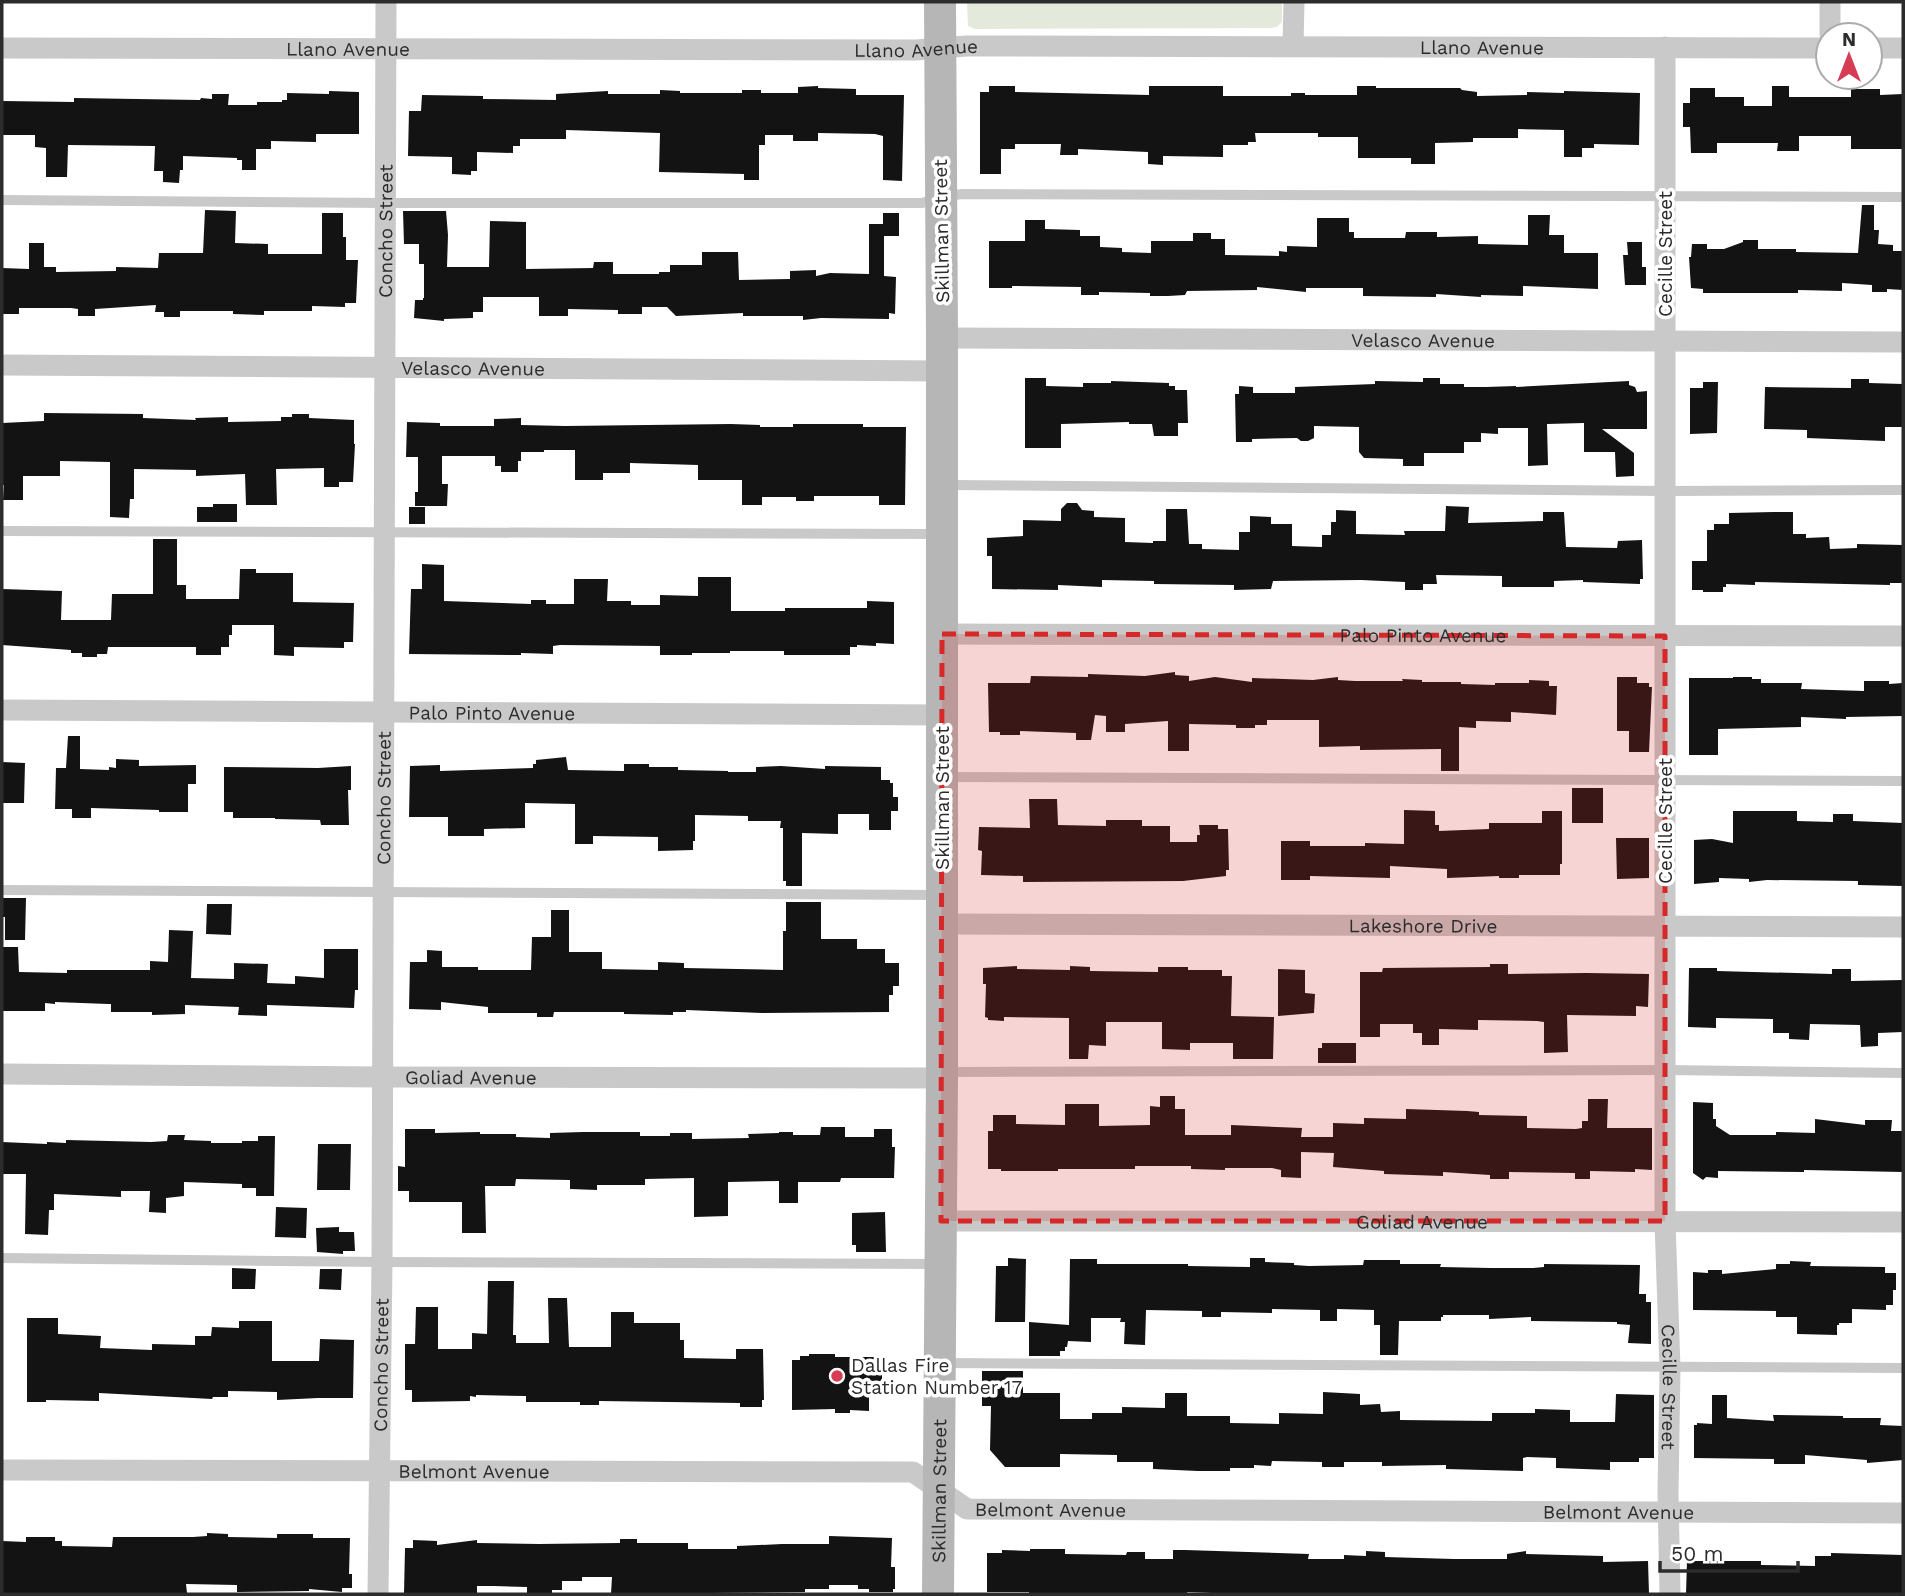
<svg xmlns="http://www.w3.org/2000/svg" width="1905" height="1596" font-family="'Work Sans',sans-serif">
<rect width="100%" height="100%" fill="#fff"/>
<!-- green -->
<path fill="#e3e9db" d="M967,2H1282V22L1277,27L1270,28L975,29L968,26Z"/>
<!-- building -->
<path fill="#131313" d="M818,86V88L856,89V95H904L902,181L883,180V136L875,134L818,133V141H793V135H765V145H759V180H744V174L659,172L660,133L566,130V139H520V146H513V153L477,152V171H471V175L452,174V157L408,156L409,111H421L422,95L483,96V99L556,100V94L608,91V94H660V90L680,91V93H742V90H761V93H798V87Z
M989,86H1015V92L1149,95V86H1223V96H1291V93H1305V95H1357V86H1376V88H1460L1462,90L1477,92V96L1527,95V92L1564,93V91L1640,93L1639,145L1594,144V148H1582V157H1564V130L1518,129V138H1473V142L1435,143V164H1411V158H1358V137H1318V133H1255L1256,142H1248V145H1223V157L1163,156V165L1148,164V152L1078,149V155H1060L1061,144H1015V149H1001V174H980V92H989Z
M1772,86H1789V97H1851V89H1880V95L1903,94V149H1851V136H1799V151H1777L1778,143H1717V153H1691L1690,127H1683V103H1690V88H1715V97H1744V106H1772Z
M329,91L359,92V134H316V142L271,141V149H256V170H242V160H237V158L183,156V170H180L179,183L163,182V171H154L155,146L68,145L67,177H46V148L35,147V135H2V101L74,102V98L200,100L201,98L212,99V94H229L228,105H257V102H282V100H287V93L329,94Z
M1862,205H1874V230H1879L1878,244L1893,245V251H1903V290L1887,289V292H1872V285L1842,283V291L1798,290V293H1703V289L1691,288L1689,257H1691L1692,244H1707V249H1724L1743,242V240H1758V249H1796V252L1858,253Z
M205,210L236,211L235,243L268,244V254H322V213H343V237H346V260H358L356,303H345V307L312,306V311H264V315L233,314V311H180V317H164V312H155L156,305L95,309V316H78V309L71,308H19V314H2V268L29,269V243H44V267H56V272L116,271V267L158,268L159,253H203Z
M403,211H446L448,235L447,267H489L490,221L526,222V269L593,268L594,262H613V274H659V272H670V265H702V252H738L739,280L790,279V271L816,270V276L830,273L869,274V224H883V213H899V236H884V276L896,277L895,314L889,313V319L821,318L803,320V316H743V313L676,316L667,307H642V314H618V310L568,309V316H539V297H483V312H473V318L444,319V321L414,318L415,300H423V298H424V264H419V244H404Z
M1528,215H1550L1549,235H1564V253H1598V289L1523,286V296L1481,295V297L1436,294V297L1363,296V288H1306V292L1257,287V290L1187,291L1185,295L1168,296H1150V293L1099,292V295H1081V287L1012,286V288H989V241H1025V220H1045V229L1080,230V236H1100V247L1122,248V252L1151,253V241H1193V233H1211V239H1225V255L1279,256V251L1287,252V246L1317,247V218H1349V232H1354V238H1405L1406,232H1437V237L1478,236V244L1528,245Z
M1627,242H1642V267H1646V285H1625L1623,255H1628Z
M1025,378H1046V386L1083,387V383H1111V381L1169,383V386H1175V390H1187L1188,423H1178V436H1154L1152,424H1129V422L1061,424V448H1025Z
M1423,378H1440V384H1464V387H1486L1516,386V387L1629,381V385L1635,387L1637,392L1647,391V429H1602L1634,453V476L1616,477L1615,452H1584V423L1547,424L1548,465L1528,466V428H1498V434L1481,433V442H1464V453H1424V466H1403V459L1364,458L1359,452V427L1314,426V438L1308,441H1301L1297,438L1252,439V442H1236L1235,394H1239V386L1253,387V393H1295V387L1375,384V381L1423,382Z
M1851,379H1869V383L1903,384V427H1885V441L1807,438V430L1764,429L1765,387L1851,388Z
M1703,382H1718L1717,433L1690,434V388H1703Z
M44,413L143,414V418L196,420L195,418L228,417V422L281,421V417H292V414H309V418L354,420V444H355L353,482H339V487H324V468L276,469L277,505H246L245,474L196,476V470L134,469V499H130L129,518L110,517V462L60,461V476H23V500H3L4,485H2V423L44,421Z
M521,418V425L565,426L731,424L760,425V427H793V424H863V427H906L905,505H879V496H814V501H796V497H762V505H742V480H698V465L630,463V473H603V480H575V450H544V452H521V461H518V472H501V466H495V456H442V484H448L447,506H415V492H418V457H406L407,422L440,423V426H494V419Z
M1067,503H1077L1082,510L1094,511V517L1125,518V542L1153,543V541H1166V509H1187L1189,544H1202V549L1239,550V532H1250V516L1271,517V524H1292V546L1322,547V535H1331V522H1336V510L1356,511V534L1405,535L1404,531H1445L1446,506L1469,507L1468,523L1543,521V512H1564L1566,547L1617,548L1618,541L1642,540L1643,579H1640V584L1583,582V580L1554,581V587H1502V576L1436,575L1437,584H1423V590H1405V582L1361,580L1273,581L1271,589L1234,590V585L1154,584V581L1102,580V587L1058,585V590L992,589V556H987V538L1023,536V520L1061,521V509Z
M213,504H237V522H197V507H213Z
M409,507H425V524H409Z
M1774,512H1793V534H1806V538L1829,537L1830,549L1857,548V544L1903,545V583H1890V585L1755,582V585L1726,584V587H1723V592H1703V590H1692V561H1707V530H1714V524H1729V513Z
M153,539H177V585H186V599H239L240,569H256V573H293V602L354,603L353,642H344V648L294,647V656L274,655V625H232V635H229V647H221V655H196V647H108L107,654H97V657H82V653H71V650L2,645V589L62,591L61,620H111L112,594H153Z
M422,564L444,565V601L531,604V600H546V604H574V579H608L607,601H631V605H660V595L698,596V577H731V611H785V608H867V601L894,602V644L876,643V646L857,645V647H850V655H784V651H730V653H692V655H660V646L560,645L553,646V654L521,653V655L409,654L411,589H422Z
M1175,672V675L1189,676V681L1215,677L1252,682V678L1313,680L1338,677V680L1355,681H1403L1402,679L1422,680V682H1461V684L1495,685V683H1529V680L1549,681V686H1557L1556,715L1511,712V722L1476,721V728L1459,727V771H1441V749L1360,750V746L1319,747V720H1267V725H1255V728H1236V725L1189,724V751H1168V721L1125,724V732H1106V716L1095,715L1091,740H1076V733L1020,731V735H1000V732H989L988,683H1030L1031,676L1088,677V674L1145,676Z
M1617,677H1637V683H1649V687H1652L1649,752H1629V731H1617Z
M1733,677H1752V679H1761V683H1802L1801,689L1864,691V681H1889V684L1903,683V716L1846,717V719L1801,717V727L1718,729V755H1689V678H1733Z
M68,736H80V769L109,770V767L116,768V759L139,760V766L196,765V784H188V812H159V810L91,808V818H72V809H55L56,768H66Z
M566,757L568,770L624,771V764H649V767H678V770L728,771V772H756V767L781,766L825,769V766L881,767V780H890V783H893V797H898V811H891V830H869V814H838V834L802,833V886H786V881H783V828H780L781,821H748V816L695,815V841H693V850L658,851V837L593,836V844H575V804L525,803V828L484,829V836H448V817H409L410,766L440,765V771L533,768V764H536V760Z
M2,762L25,763L24,803H2Z
M351,766V790H348L349,825H321L320,820L275,819V818H233V812H224V767L318,768Z
M1572,788H1603V823H1572Z
M1029,799H1057L1058,825L1106,826V820H1142V826H1170V842H1197V835H1200L1199,825H1218V829H1228L1229,870H1226V876L1183,881L1023,882V876L981,875L982,851L978,850L979,827L1030,828Z
M1404,810L1435,811V825H1439V831L1489,829V823H1542V811H1562V864H1560V875H1519V878H1499V876L1447,878V869L1390,866V878L1310,876V880H1281V841H1310V846H1365V843L1404,844Z
M1733,811H1797V821L1833,822V814H1853V821L1903,823V886L1858,885V881L1767,880L1749,882V879L1719,878V882L1694,884V840L1712,839L1733,843Z
M1616,838H1649V878L1617,879Z
M2,898H26L25,940H5V917H2Z
M786,902H821V939H857V949H885V963H899V986H893V995H889V1012L762,1013L686,1010V1012H673V1015L624,1014V1012H554L553,1017H537V1013H488V1007L441,1002V1010L409,1009L410,962H427V950L442,951V967H478V970H531L532,937H551V910H569V952H602V969L658,970V962L684,963V968L783,970V931H786Z
M207,904H232L231,935L206,934Z
M169,930L193,931L191,978L234,979V963L268,964L267,983L295,984V976L324,978V949H358V990H355L354,1008L267,1005V1016L238,1015L239,1007L185,1005V1014L152,1015V1012H111V1004H108L55,1002V1004L45,1003V1011H2V947H18L19,972L67,973V970H150V961L168,962Z
M1490,964H1508V974L1587,973L1649,974L1648,1007L1636,1006V1016L1567,1015L1568,1052L1544,1053V1022L1537,1021L1478,1020V1030L1439,1029V1045H1422V1033H1413V1024H1380V1037H1360V972H1382L1383,968L1490,967Z
M1017,966V969L1070,970V966L1090,967V971L1158,972V967H1188V970H1222V976H1232L1231,1016L1274,1017L1273,1059H1233V1043H1190V1050L1162,1049V1022H1106V1046L1089,1045L1088,1059H1069V1018L1004,1017V1021L988,1020V1018L985,1017L986,984H983V968Z
M1689,968H1717V971L1832,974V969H1851V981L1903,980V1032L1878,1033V1046L1861,1047L1860,1025L1810,1024L1809,1040L1789,1039V1033H1773V1019L1716,1018V1028L1688,1027Z
M1278,969L1305,970V993L1315,994L1314,1013L1278,1016Z
M1322,1043H1356V1063H1318V1048H1322Z
M1160,1096H1175V1109H1185V1135H1231V1125L1302,1128L1301,1137H1333V1123L1364,1124V1118L1406,1119V1109L1467,1111L1479,1112V1115L1527,1116V1128L1576,1129L1582,1128V1121H1588V1099H1608L1607,1128H1652V1170L1635,1169V1172L1590,1171V1179H1575V1173L1509,1172V1179H1490V1175L1443,1172V1176L1384,1174V1171L1333,1167L1334,1153L1301,1152V1178L1281,1177V1170L1272,1168H1225V1170L1191,1169V1166H1135V1169H1058V1171H1001V1169H988V1131H993V1115H1016V1124L1065,1125V1104H1099V1126L1150,1125V1106L1160,1107Z
M1693,1102L1713,1103V1119H1716V1126L1730,1135H1776V1132L1815,1133V1119L1865,1125V1120H1892L1891,1131H1903V1172L1804,1170V1172L1718,1171V1178L1706,1177L1703,1180L1693,1173Z
M821,1127H845V1137H874V1129H892V1147H895L894,1178H841L840,1182H798V1203H779V1181L728,1182V1216L694,1217V1178L645,1179V1185H597V1190L570,1189V1180L516,1179L515,1186H485L486,1233H462V1202H409V1191H398V1166L405,1167V1129H435V1133L480,1132V1134H516V1137L550,1138V1133L583,1132H640V1136H670V1133H692V1139L749,1138L748,1134L779,1133V1132H793V1135H820Z
M168,1135H185L184,1140L211,1141V1143H242V1141H258V1136H275L274,1196H256V1188H242V1184L184,1182V1196L166,1198V1213L149,1212L150,1191H121V1197L54,1194V1210H49L48,1235L25,1234L26,1174H2V1142L47,1144V1142L66,1143V1140L151,1142L167,1141Z
M318,1144H351L350,1190H317Z
M276,1207L307,1208L306,1238L275,1237Z
M885,1212L886,1252H856V1245H852V1213Z
M339,1227V1232H354L355,1251H343V1254L317,1252L316,1228Z
M1008,1258L1026,1259L1025,1322H995L996,1266H1008Z
M1250,1258H1265V1262L1294,1263V1265L1309,1266L1363,1265L1364,1260H1400V1264H1441L1440,1267L1491,1268H1533L1544,1267V1264L1640,1265L1639,1294H1646V1302H1651V1344L1628,1343L1630,1325L1617,1324V1322L1531,1321V1317L1489,1319V1315H1443V1317H1441V1321H1399L1398,1355H1380V1325H1374V1310L1337,1309V1321H1320V1310L1272,1309V1313L1221,1312V1317H1202V1311L1146,1310L1145,1345L1124,1344L1125,1322H1120L1121,1318H1091V1342L1068,1341L1067,1347H1065V1351H1060V1356H1029V1322L1069,1325L1070,1259H1097V1264H1188V1266L1250,1267Z
M1790,1261L1811,1262L1810,1266L1885,1267V1273H1896V1290H1893V1305H1886V1310L1852,1309V1323H1839V1325H1837V1335L1797,1334V1317H1776V1311L1693,1310V1272L1708,1273V1270H1722V1274L1776,1269V1264H1790Z
M232,1268L256,1269L255,1289H232Z
M320,1269H342L341,1290L319,1289Z
M488,1281H514L513,1335H516V1343H549L548,1298H567L569,1347H611V1312H634V1323H680V1340H684V1358L736,1359V1349H763L764,1400H762V1407H740V1403L599,1401V1405H580V1402H526V1396L476,1395V1397L470,1396V1401L412,1402V1390H405V1344H415L416,1307H438V1349H472V1333L487,1334Z
M27,1318H58V1334L101,1336L100,1348L152,1350V1344L195,1345V1336H211L212,1327L239,1328V1321H272V1361H319L320,1339L354,1340L353,1398H318L277,1400V1392L228,1391V1397H213L212,1399L99,1393V1401L46,1400V1402H27Z
M809,1354H835V1357H882V1392H869V1411L850,1410V1413H835V1409L792,1410V1360H800V1356H809Z
M982,1371H1023V1393H1060V1419H1092V1413H1122V1407L1165,1408V1393H1187V1416H1230V1423L1279,1424V1413L1323,1414V1392L1360,1394V1405L1380,1404L1381,1412L1400,1411V1420L1492,1421V1413H1535V1409L1570,1410V1422H1615L1616,1394L1654,1395V1458H1639V1462H1610V1470L1556,1468V1458L1527,1457L1523,1458V1471L1446,1469V1465L1382,1466V1462H1344V1467H1322V1462L1272,1461L1271,1466L1254,1465V1468H1230V1471H1198L1153,1469V1462H1117V1455L1060,1454V1467H1005L990,1450L991,1406H982Z
M1712,1395H1727V1418L1774,1421L1773,1415L1843,1416V1418H1881L1880,1425L1903,1426V1460L1867,1463V1460L1805,1455V1464H1774V1459L1694,1458V1425H1697V1423L1712,1424Z
M207,1533L228,1534V1537L277,1538V1534H313V1538H350L349,1574H352V1588H342V1592L309,1589V1591L237,1592V1585L186,1584L187,1593L2,1594V1541L26,1542V1537H55V1541H62V1546L112,1547L113,1537H193L207,1536Z
M829,1536L892,1538L891,1567H895V1589H893V1592H869V1589H858V1585H829V1589H805V1592L611,1594L612,1577H582V1581H562V1590H552V1594H527V1587L494,1586H477V1594H404L405,1548H413V1540L437,1541V1545L477,1540V1543L539,1544L620,1543V1539H637V1543H688V1549H737V1546L782,1544H829Z
M1030,1549H1065V1554L1126,1555L1127,1552H1145V1559H1173V1550H1185L1309,1554L1308,1559H1344V1555L1366,1556V1551L1385,1552V1557L1454,1559H1507V1554L1526,1551V1554L1603,1556V1562L1648,1561L1649,1594H1238L1187,1592L1188,1594H1029V1592H987V1553H1002V1550L1030,1551Z
M1831,1553L1903,1555V1594H1686L1687,1561H1761V1565L1815,1566V1556H1831Z"/>
<g fill="none" stroke-linecap="round" stroke-linejoin="round">
<!-- service -->
<path stroke="#c9c9c9" stroke-width="10" d="M2,200L386,203H922L941,197L962,194L1903,197
M945,485L1665,491L1903,490
M2,531L939,534
M944,777L1903,781
M2,890L940,895
M944,1072L1665,1070L1903,1073
M2,1258L382,1262L939,1264
M943,1363L1903,1368"/>
<!-- minor -->
<g stroke="#c9c9c9" stroke-width="21">
<path d="M1830,35V2"/>
<path d="M1293,46L1294,2"/>
<path id="s1" d="M1665,47V1221L1670,1368L1668,1494L1670,1594"/>
<path id="s2" d="M2,48L916,50L966,46L1828,48"/>
<path d="M1870,48H1903"/>
<path id="s3" d="M942,338L1903,342"/>
<path id="s4" d="M2,365L942,371"/>
<path id="s5" d="M942,634L1903,636"/>
<path id="s6" d="M2,710L942,715"/>
<path id="s7" d="M942,924L1903,927"/>
<path id="s8" d="M2,1074L382,1077L942,1078"/>
<path id="s9" d="M941,1221L1903,1222"/>
<path id="s10" d="M2,1470L913,1472L967,1509L1903,1513"/>
<path id="s11" d="M378,1594L382,1262L386,2"/>
</g>
<!-- secondary -->
<path stroke="#b6b6b6" stroke-width="32" id="s12" d="M938,1594L942,1078V338L940,2"/>
</g>
<!-- marked area -->
<path fill="#d62828" fill-opacity="0.2" stroke="#d62828" stroke-width="5" stroke-dasharray="14 9" stroke-linejoin="round" d="M942,634L1665,636V1221H941Z"/>
<!-- markers -->
<circle fill="#d63c53" stroke="#fff" stroke-width="2.5" cx="837" cy="1376" r="7"/>
<g text-anchor="middle" stroke-width="7" stroke-linejoin="round" paint-order="stroke">
<!-- street labels -->
<g font-size="19" fill="#2c2c2c" stroke="#fff">
<text dy="7" stroke="none"><textPath href="#s2" startOffset="1480">Llano Avenue</textPath></text>
<text dy="7" stroke="none"><textPath href="#s2" startOffset="914">Llano Avenue</textPath></text>
<text dy="7" stroke="none"><textPath href="#s2" startOffset="346">Llano Avenue</textPath></text>
<text dy="7" stroke="none"><textPath href="#s11" startOffset="1363">Concho Street</textPath></text>
<text transform="translate(941 231) rotate(-91)" y="7">Skillman Street</text>
<text transform="translate(1665 254) rotate(-90)" y="7">Cecille Street</text>
<text dy="7" stroke="none"><textPath href="#s3" startOffset="481">Velasco Avenue</textPath></text>
<text dy="7" stroke="none"><textPath href="#s4" startOffset="471">Velasco Avenue</textPath></text>
<text dy="7" stroke="none"><textPath href="#s5" startOffset="481">Palo Pinto Avenue</textPath></text>
<text dy="7" stroke="none"><textPath href="#s6" startOffset="490">Palo Pinto Avenue</textPath></text>
<text dy="7" stroke="none"><textPath href="#s11" startOffset="796">Concho Street</textPath></text>
<text transform="translate(942 798) rotate(-90)" y="7">Skillman Street</text>
<text transform="translate(1665 821) rotate(-90)" y="7">Cecille Street</text>
<text dy="7" stroke="none"><textPath href="#s7" startOffset="481">Lakeshore Drive</textPath></text>
<text dy="7" stroke="none"><textPath href="#s8" startOffset="469">Goliad Avenue</textPath></text>
<text dy="7" stroke="none"><textPath href="#s9" startOffset="481">Goliad Avenue</textPath></text>
<text dy="7" stroke="none"><textPath href="#s11" startOffset="229">Concho Street</textPath></text>
<text dy="7" stroke="none"><textPath href="#s1" startOffset="1340">Cecille Street</textPath></text>
<text dy="7" stroke="none"><textPath href="#s10" startOffset="472">Belmont Avenue</textPath></text>
<text dy="7" stroke="none"><textPath href="#s12" startOffset="103">Skillman Street</textPath></text>
<text dy="7" stroke="none"><textPath href="#s10" startOffset="1060">Belmont Avenue</textPath></text>
<text dy="7" stroke="none"><textPath href="#s10" startOffset="1628">Belmont Avenue</textPath></text>
</g>
<!-- poi labels -->
<g font-size="19" fill="#2c2c2c" stroke="#fff" text-anchor="start">
<text x="851" y="1372">Dallas Fire<tspan x="851" dy="22">Station Number 17</tspan></text>
</g>
</g>
<!-- border -->
<rect width="1905" height="1596" fill="none" stroke="#2c2c2c" stroke-width="7"/>
<!-- north arrow -->
<g transform="translate(1849 56)"><circle r="33" fill="#ffffff" stroke="#ababab" stroke-width="2"/>
<path d="M0-5L12 26L0 18L-12 26Z" fill="#d63c53"/>
<text y="-10" font-size="19" font-weight="bold" text-anchor="middle" fill="#2c2c2c">N</text>
</g>
<!-- scale -->
<path d="M1660 1561v10h138v-10" fill="none" stroke="#2c2c2c" stroke-width="3.5"/>
<text x="1671" y="1561" font-size="21" fill="#2c2c2c" stroke="#ffffff" stroke-width="5" paint-order="stroke">50 m</text>
</svg>
